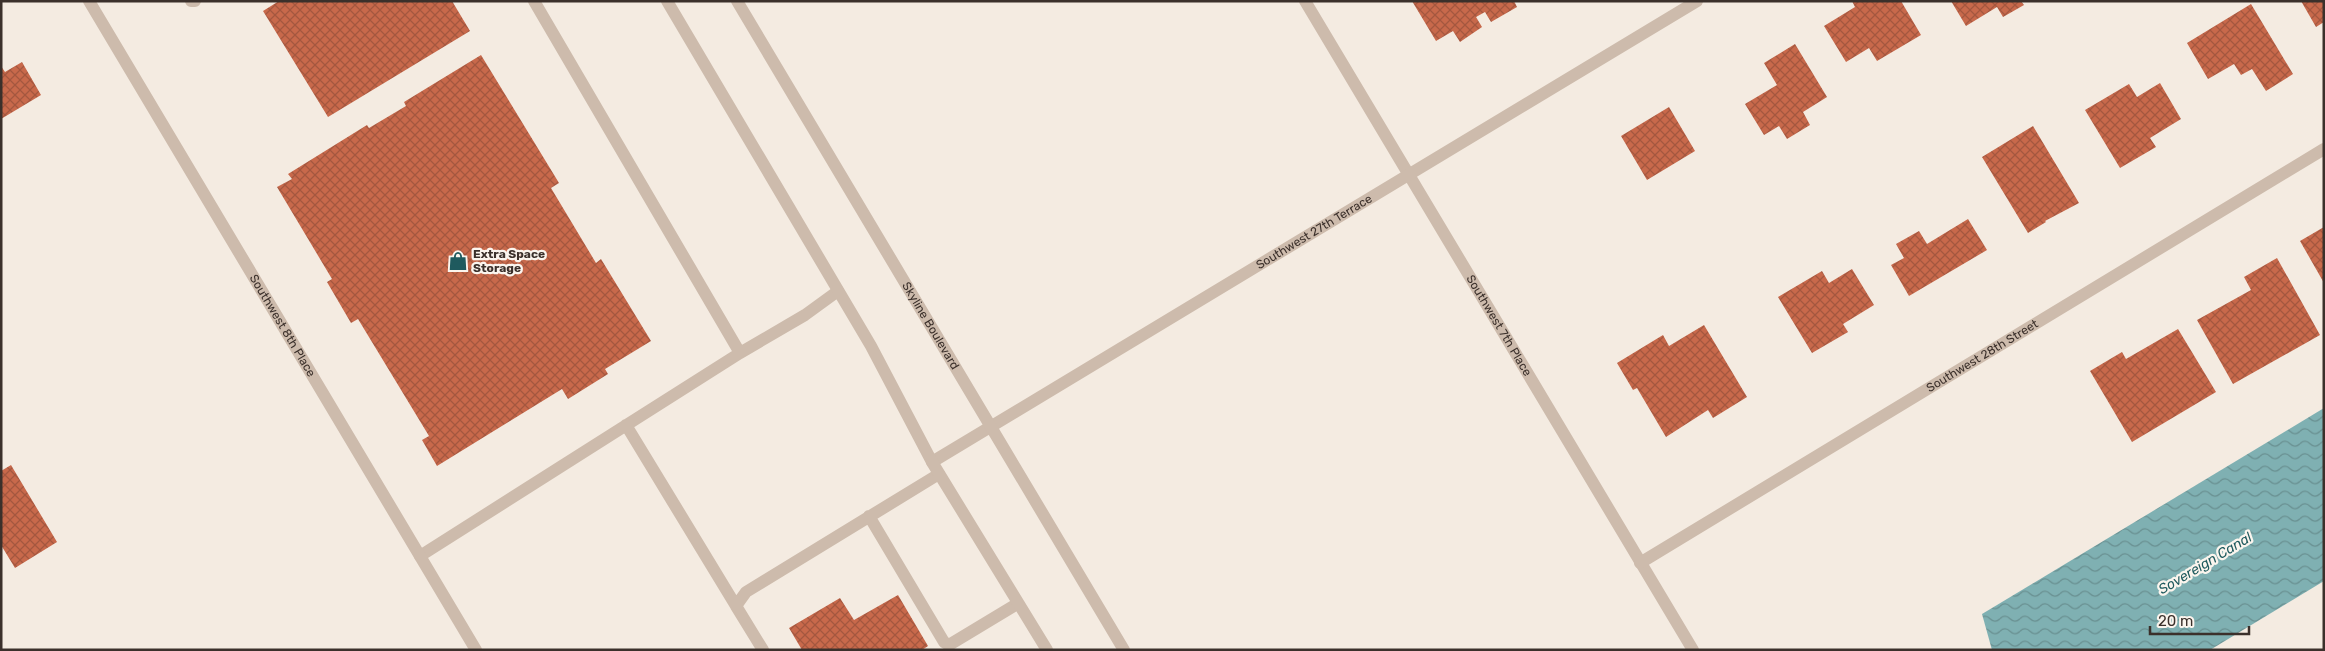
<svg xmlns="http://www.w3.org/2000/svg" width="2325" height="651" font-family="Rubik,sans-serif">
<defs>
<pattern id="water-waves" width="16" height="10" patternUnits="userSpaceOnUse" patternTransform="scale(1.25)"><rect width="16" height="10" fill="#7fb0b2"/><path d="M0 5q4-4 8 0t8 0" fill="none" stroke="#699091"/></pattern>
<pattern id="building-cross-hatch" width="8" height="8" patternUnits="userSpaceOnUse" patternTransform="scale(1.25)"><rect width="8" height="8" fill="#c8694b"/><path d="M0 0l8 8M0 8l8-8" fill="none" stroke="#a4573f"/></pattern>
</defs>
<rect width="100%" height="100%" fill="#f4ebe1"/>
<!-- water -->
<path fill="url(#water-waves)" d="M2324,408V581L2210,650H1992L1982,614Z"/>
<!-- building -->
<path fill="url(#building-cross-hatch)" d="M279,1H452L470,31L328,117L263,11Z
M1412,1H1514L1517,7L1491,22L1485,12L1476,17L1482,27L1460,42L1453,31L1436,41Z
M1852,1H1901L1921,35L1877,61L1869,48L1846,62L1824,26L1855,7Z
M1951,1H2021L2024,5L2003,17L1997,7L1966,26Z
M2301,1H2324V22L2316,27Z
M2251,4L2293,74L2266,91L2252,69L2241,75L2234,64L2208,79L2187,43Z
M1795,44L1827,97L1803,112L1810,125L1787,139L1779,126L1764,135L1745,104L1777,85L1764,63Z
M481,55L559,183L551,188L596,263L601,259L651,341L605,369L608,374L568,399L562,389L437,466L422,440L429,436L358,319L351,323L327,282L332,279L277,187L292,179L288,174L367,125L369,128L406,106L404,102Z
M22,62L41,95L1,119V66L5,72Z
M2160,83L2181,119L2150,138L2156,147L2120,168L2085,110L2129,84L2137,97Z
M1669,107L1695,151L1647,180L1621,136Z
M2033,126L2079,203L2045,221L2046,222L2028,233L1982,157Z
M1968,219L1987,250L1909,296L1891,265L1904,258L1896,244L1919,231L1927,244Z
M2324,227V283L2300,241Z
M2277,258L2320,335L2233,384L2197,320L2251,290L2244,277Z
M1852,269L1874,305L1843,324L1848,332L1812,353L1778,297L1822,271L1829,283Z
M1704,325L1747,397L1713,418L1708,410L1666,437L1637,388L1633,390L1617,363L1663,335L1669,346Z
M2178,329L2216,392L2132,442L2090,371L2122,352L2126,359Z
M11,465L57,542L15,568L1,545V471Z
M898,595L928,646L922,650H802L789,628L840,598L854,620Z"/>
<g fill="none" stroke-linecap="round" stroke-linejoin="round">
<!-- service -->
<path stroke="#cdbbac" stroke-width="12" d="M191,1H195
M534,1L740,353
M626,425L736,606
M869,516L944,642L949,645L1017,604
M420,556L740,353L805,315L838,291
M763,650L736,606L746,592L939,474"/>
<!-- minor -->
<g stroke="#cdbbac" stroke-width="12">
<path id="s1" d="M89,1L476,650"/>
<path id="s2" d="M1305,1L1693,650"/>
<path id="s3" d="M932,462L1697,1"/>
<path id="s4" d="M1640,563L2324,149"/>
</g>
<!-- tertiary -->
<g stroke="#cdbbac" stroke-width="12">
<path d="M667,1L871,346L932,462L1047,650"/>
<path id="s5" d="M737,1L1124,650"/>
</g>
</g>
<!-- icons -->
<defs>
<g id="shop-bare" transform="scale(1.5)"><path d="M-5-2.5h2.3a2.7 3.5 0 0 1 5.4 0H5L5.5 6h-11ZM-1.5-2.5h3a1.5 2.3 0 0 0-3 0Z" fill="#1f5a5e" stroke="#fbf5ee" stroke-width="2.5" paint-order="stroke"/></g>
</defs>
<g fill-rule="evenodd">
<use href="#shop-bare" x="458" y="261"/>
</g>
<g text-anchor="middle" stroke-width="4.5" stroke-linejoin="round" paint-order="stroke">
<!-- street labels -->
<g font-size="12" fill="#3b302b" stroke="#fbf5ee">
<text dy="4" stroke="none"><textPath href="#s3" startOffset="446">Southwest 27th Terrace</textPath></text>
<text dy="4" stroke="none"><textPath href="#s1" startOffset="378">Southwest 8th Place</textPath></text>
<text dy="4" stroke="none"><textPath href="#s5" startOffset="378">Skyline Boulevard</textPath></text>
<text dy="4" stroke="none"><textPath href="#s2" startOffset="378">Southwest 7th Place</textPath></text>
<text dy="4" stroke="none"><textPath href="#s4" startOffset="400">Southwest 28th Street</textPath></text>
</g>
<!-- poi labels -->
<g font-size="12" font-weight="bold" fill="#3b302b" stroke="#fbf5ee" text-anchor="start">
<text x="473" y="258">Extra Space<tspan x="473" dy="14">Storage</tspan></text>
</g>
<!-- water labels -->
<g font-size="14" font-style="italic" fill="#1f5a5e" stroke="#fbf5ee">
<text transform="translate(2205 563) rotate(-31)" y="5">Sovereign Canal</text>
</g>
</g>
<!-- border -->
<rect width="2325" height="651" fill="none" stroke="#3b302b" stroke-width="5"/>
<!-- scale -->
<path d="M2150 626v8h99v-8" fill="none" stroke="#3b302b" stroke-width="2.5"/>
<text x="2158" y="626" font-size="15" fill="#3b302b" stroke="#fbf5ee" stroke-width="4" paint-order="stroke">20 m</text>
</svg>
